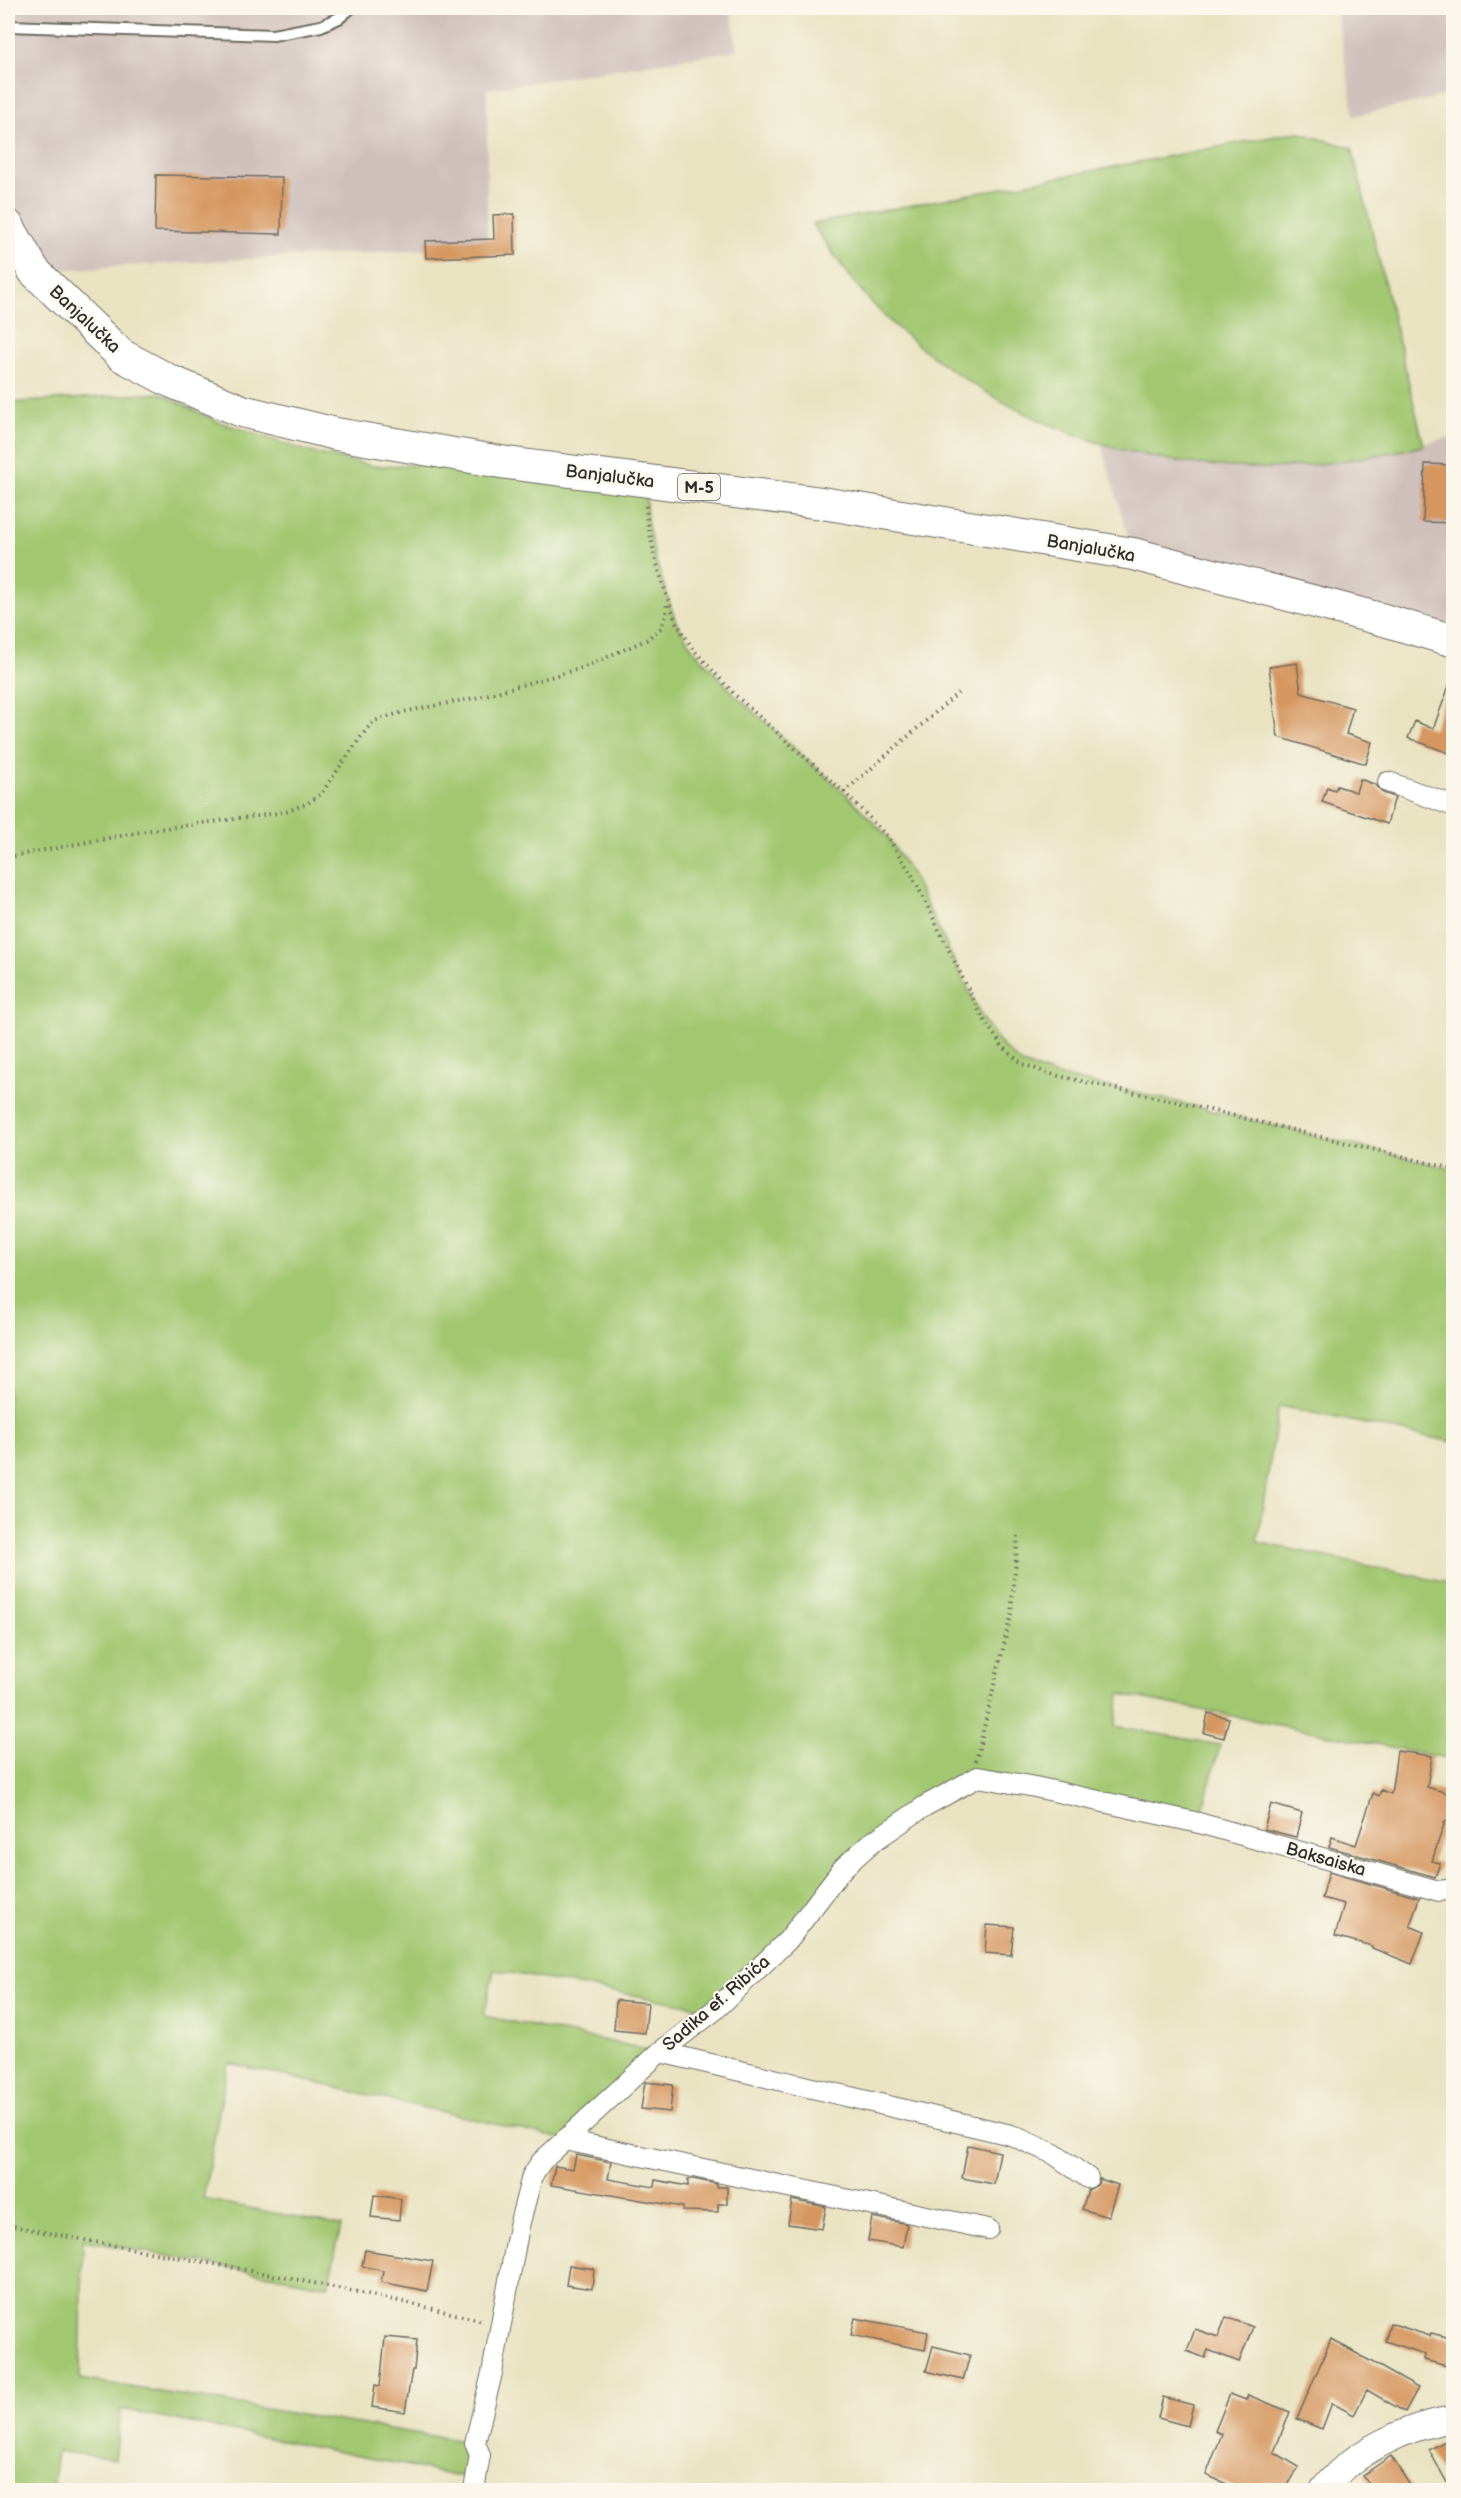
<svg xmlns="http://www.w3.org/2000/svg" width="1461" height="2498" font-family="'Balsamiq Sans',sans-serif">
<rect width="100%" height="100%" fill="#fbf7ec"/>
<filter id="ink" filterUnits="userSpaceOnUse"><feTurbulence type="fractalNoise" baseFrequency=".0167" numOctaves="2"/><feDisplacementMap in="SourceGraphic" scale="12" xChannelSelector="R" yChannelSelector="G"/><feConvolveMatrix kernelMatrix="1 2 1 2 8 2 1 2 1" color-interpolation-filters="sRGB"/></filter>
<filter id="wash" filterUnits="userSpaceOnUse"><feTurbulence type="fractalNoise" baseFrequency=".008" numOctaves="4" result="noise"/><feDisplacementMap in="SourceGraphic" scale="24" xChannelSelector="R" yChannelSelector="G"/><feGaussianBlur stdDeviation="1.35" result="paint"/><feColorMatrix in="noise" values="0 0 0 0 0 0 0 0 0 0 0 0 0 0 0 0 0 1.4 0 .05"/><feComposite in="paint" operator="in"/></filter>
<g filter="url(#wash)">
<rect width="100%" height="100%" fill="#e9e3c2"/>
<!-- industrial -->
<path fill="#cfc0bb" d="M8,8H730L738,50L487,89V246L34,271L8,226Z
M1336,8H1453V94L1354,116Z
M1453,437V641L1133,554L1102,446L1201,465L1269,468L1352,460Z"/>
<!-- green -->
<path fill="#a2c771" stroke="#66794e" stroke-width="1.5" d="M1297,132L1352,148L1424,446C1373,456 1320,467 1267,468C1128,468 1008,422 902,332C866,302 839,262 812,224Z
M160,393L216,421L310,452L373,466L507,463L645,480L647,519L655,558L676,622L692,648L736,696L844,792L887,836L912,875L982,1017L1002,1046L1022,1064L1054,1075L1177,1102L1453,1169V1442L1279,1406L1257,1542L1453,1584V1759L1120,1694L1115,1726L1220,1745L1199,1823L978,1777L871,1843L715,2010L494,1970L484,2016L660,2052L565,2140L228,2063L203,2199L341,2226L328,2286L83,2240L80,2379L475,2443V2479L121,2409L115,2459L57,2451L52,2490H8V403Z"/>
<g id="blocks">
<!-- building -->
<path fill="#d5965f" d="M156,175L282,177L281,234L155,231Z
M514,214L515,255L426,258L425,241L494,239L493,215Z
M1425,464L1454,465V523L1423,522Z
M1297,663L1301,693L1353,708L1346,734L1372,742L1366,764L1278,737L1269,667Z
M1452,678H1454V755L1408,738L1415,721L1433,729Z
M1360,779L1376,785L1383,793L1395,797L1387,824L1322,802L1327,787L1335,790L1337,786L1356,792Z
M1208,1713L1229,1718L1224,1738L1204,1733Z
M1397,1751L1432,1756L1427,1787L1454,1795V1823L1445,1821L1432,1861L1440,1863L1435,1877L1329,1847L1332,1837L1356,1845L1373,1793L1379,1796L1381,1790L1391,1794Z
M1271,1804L1302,1813L1296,1837L1264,1829Z
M1329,1872L1419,1898L1410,1926L1424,1932L1412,1964L1372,1948V1946L1335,1936L1344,1904L1322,1898Z
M987,1925L1014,1927L1011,1955L985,1953Z
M616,2000L648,2003L645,2033L614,2030Z
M645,2082L673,2085L670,2112L641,2109Z
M968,2145L1000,2152L994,2184L962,2178Z
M576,2155L611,2162L608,2179L654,2187L655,2180L688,2186V2179H693L717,2184V2187H727V2204H718V2212L682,2211L683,2207L551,2185L555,2166L573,2169Z
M1100,2179L1118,2185L1108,2217L1082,2209L1088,2190L1097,2185Z
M374,2195L401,2199L399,2220L371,2217Z
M792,2200L826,2207L822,2229L788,2224Z
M872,2217L907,2224L903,2247L868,2241Z
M365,2250L433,2261L427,2291L381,2282L383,2271L362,2266Z
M569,2265L594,2269L592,2289L566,2285Z
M1226,2317L1253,2327L1239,2362L1208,2350L1205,2358L1187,2351L1195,2329L1218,2337Z
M855,2318L928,2332L925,2350L851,2335Z
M1390,2323L1430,2336L1431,2333L1454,2339V2368L1424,2360L1425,2354L1385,2341Z
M385,2337L417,2340L414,2370H412L405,2412L372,2407L375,2385L380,2386Z
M1331,2339L1418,2388L1405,2412L1367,2390L1354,2415L1332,2403L1322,2429L1297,2419Z
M933,2346L970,2355L963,2380L926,2371Z
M1230,2394L1246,2400L1248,2395L1290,2412L1274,2452L1299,2467L1285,2490H1241L1206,2475L1222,2434L1215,2431Z
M1163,2397L1193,2405L1188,2426L1158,2418Z
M1454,2436V2490H1451L1429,2450Z
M1391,2456L1413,2490H1373L1363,2475Z"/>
</g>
</g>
<g filter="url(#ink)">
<use href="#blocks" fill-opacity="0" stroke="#6e6b60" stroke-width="1.5"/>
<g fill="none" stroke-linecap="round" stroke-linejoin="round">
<!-- service casing -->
<g stroke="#6e6b60" stroke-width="14">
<path id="service" d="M8,26L273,35L321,26L339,18L351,8"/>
</g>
<!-- minor casing -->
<g stroke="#6e6b60" stroke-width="22">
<path id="minor" d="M1388,782L1454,806
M660,2052L1011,2135L1054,2154L1088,2178
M565,2140L988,2229
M474,2490L480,2455L475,2443L492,2373L519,2226L532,2176L541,2162L660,2052L715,2010L788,1940L843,1868L871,1843L925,1806L978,1777L1035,1787L1199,1823L1439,1891L1454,1889"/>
</g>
<!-- tertiary casing -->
<g stroke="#6e6b60" stroke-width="28">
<path id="tertiary" d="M1323,2490C1351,2453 1408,2425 1454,2419"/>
</g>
<!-- primary casing -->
<g stroke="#6e6b60" stroke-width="34">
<path id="primary" d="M8,226L34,271L121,355L170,381L242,411L336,434L507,463L822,503L1133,554L1384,620L1454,641"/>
</g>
<!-- path -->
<path stroke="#6e6b60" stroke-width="4" stroke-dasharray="1.5 4.5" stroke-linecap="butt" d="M646,506L647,519L655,558L667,597L676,622L692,648L736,696L844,792L887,836L912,875L982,1017L1002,1046L1022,1064L1054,1075L1177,1102L1454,1169
M844,792L958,693
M8,857L151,830L286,812L308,803L321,794L365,731L374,721L403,712L479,697L582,668L646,640L661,628L666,616L667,601
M976,1761L1011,1615L1018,1536
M8,2225C166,2257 326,2281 483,2321"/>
<!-- service -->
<use href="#service" stroke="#fff" stroke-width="10"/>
<!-- minor -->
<use href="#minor" stroke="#fff" stroke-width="20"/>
<!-- tertiary -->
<use href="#tertiary" stroke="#fff" stroke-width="26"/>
<!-- primary -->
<use href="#primary" stroke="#fff" stroke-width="32"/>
</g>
</g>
<g text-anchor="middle" stroke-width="4.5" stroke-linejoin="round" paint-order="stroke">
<!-- shield labels -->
<rect fill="#fbf7ec" stroke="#696865" stroke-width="1.5" x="678" y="474" width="42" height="26" rx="4.5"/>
<g font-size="16" font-weight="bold" fill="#2b2b2b">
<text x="699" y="493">M-5</text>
</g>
<!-- street labels -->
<g font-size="18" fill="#2b2b2b" stroke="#fbf7ec">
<text transform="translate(85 319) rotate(43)" y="6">Banjalučka</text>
<text transform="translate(610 476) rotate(7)" y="6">Banjalučka</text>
<text transform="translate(1091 548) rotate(10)" y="6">Banjalučka</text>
<text transform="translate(1326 1859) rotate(16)" y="6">Baksaiska</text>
<text transform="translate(716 2003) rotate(-41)" y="6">Sadika ef. Ribića</text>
</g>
</g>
<!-- margin -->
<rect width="1461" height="2498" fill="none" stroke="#fbf7ec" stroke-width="30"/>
</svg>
